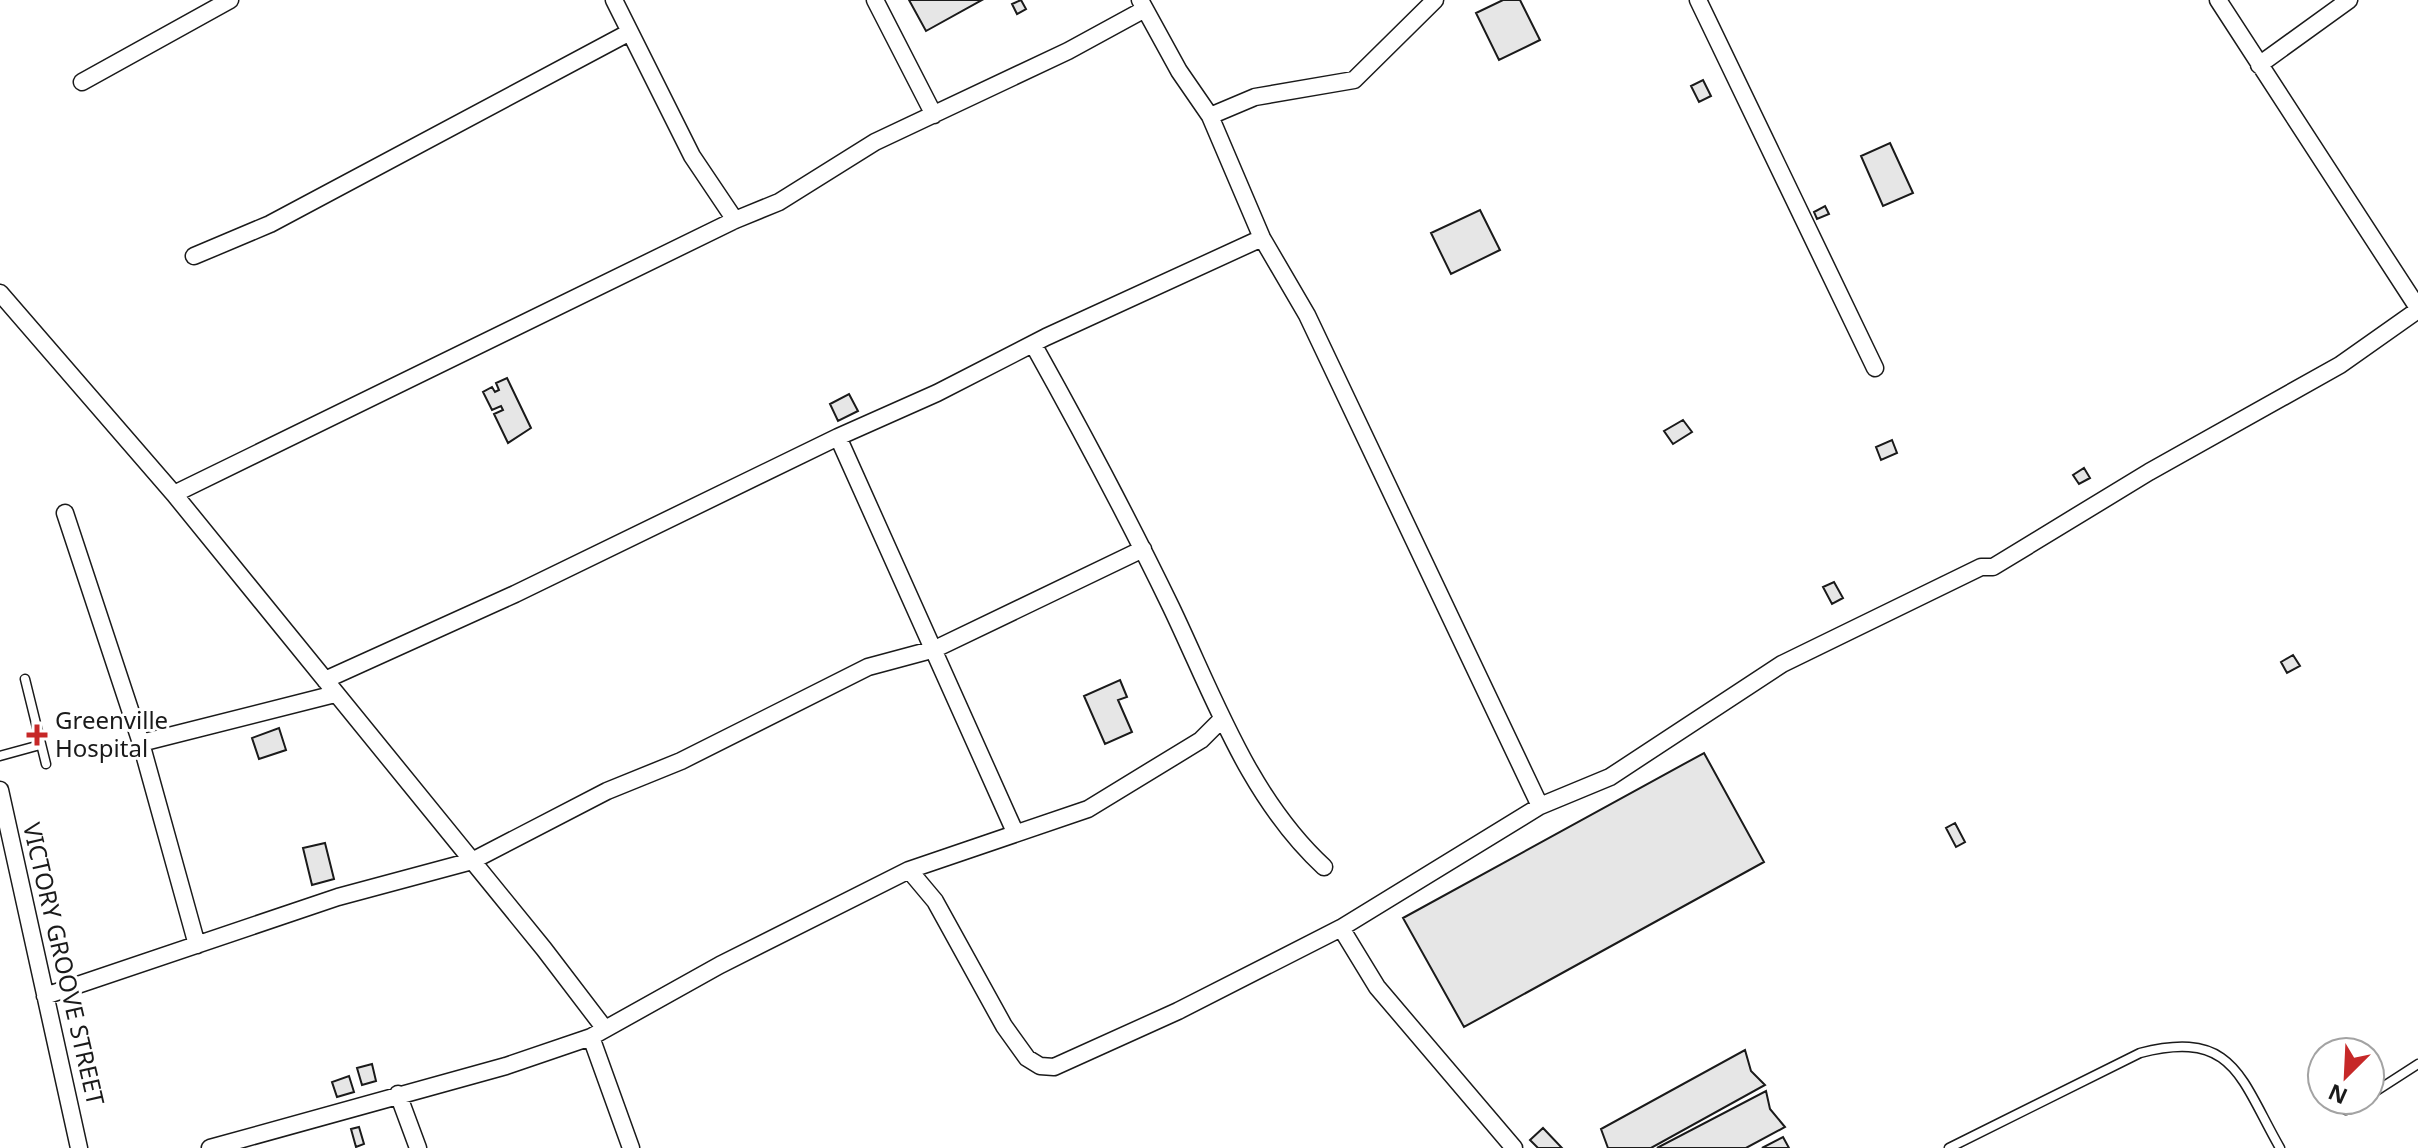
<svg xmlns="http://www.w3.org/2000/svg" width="2418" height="1148" font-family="'Noto Sans',sans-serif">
<rect width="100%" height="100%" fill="#fff"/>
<!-- building -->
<path fill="#e6e6e6" stroke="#1a1a1a" stroke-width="2" d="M909,0H982L926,31Z
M1021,0L1026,9L1017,14L1012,4Z
M1503,0H1520L1540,40L1499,60L1476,13Z
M1703,80L1711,96L1699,102L1691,86Z
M1890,143L1913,193L1883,206L1861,156Z
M1825,206L1829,214L1817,219L1814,212Z
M1480,210L1500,250L1451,274L1431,233Z
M507,378L531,428L508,443L494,414L503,410L501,406L492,410L483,392L492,387L495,392L499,390L496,383Z
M849,394L858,411L838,421L830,404Z
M1683,420L1692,432L1673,444L1664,431Z
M1892,440L1897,453L1881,460L1876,447Z
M2084,468L2090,478L2079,484L2073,475Z
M1834,582L1843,598L1832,604L1823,587Z
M2293,655L2300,666L2287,673L2281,662Z
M1120,680L1127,697L1118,700L1132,732L1105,744L1084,696Z
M279,728L286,750L259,759L252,738Z
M1704,753L1764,862L1464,1027L1403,918Z
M1955,823L1965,842L1956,847L1946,828Z
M325,843L334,879L312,885L303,848Z
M1745,1050L1751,1071L1765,1085L1651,1148H1608L1601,1129Z
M372,1064L376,1081L362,1085L357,1068Z
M349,1076L354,1092L337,1097L332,1082Z
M1766,1091L1770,1109L1785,1127L1746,1148H1657Z
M359,1127L364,1144L356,1147L351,1129Z
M1543,1128L1562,1148H1538L1530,1140Z
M1783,1137L1789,1148H1762Z"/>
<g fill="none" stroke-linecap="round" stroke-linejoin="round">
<!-- service casing -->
<g stroke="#1a1a1a" stroke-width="11">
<path id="service" d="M25,679L46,764
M0,756L40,745
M2370,1095L2418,1064
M2346,1110L2361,1100
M1949,1148L2140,1053C2234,1029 2240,1078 2280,1148"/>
</g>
<!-- minor casing -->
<g stroke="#1a1a1a" stroke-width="19">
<path id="minor" d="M614,0L692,156L735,220
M875,0L934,115
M1698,0L1875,368
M2218,0L2418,308
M2259,65L2349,0
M82,82L230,0
M1210,116L1255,97L1354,80L1435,0
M194,256L270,224L628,33
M0,293L174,494L544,949L605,1029
M1033,344C1081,430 1128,518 1171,607C1214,697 1249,798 1324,867
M838,437L1015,832
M174,494L735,220L779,202L875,142L1068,51L1145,9
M65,513L141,743L197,945
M325,680L515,594L838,437L937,393L1046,337L1262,238
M141,743L335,694
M0,790L79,1148
M1540,806L1610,777L1782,664L1981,567H1993L2149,472L2340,365L2418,310
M909,870L935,901L1004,1026L1027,1058L1040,1066L1054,1067L1178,1011L1341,928L1540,806L1307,315L1262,238L1210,116L1179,71L1140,0
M1341,928L1377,987L1514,1148
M45,996L338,897L472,861L607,791L681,761L868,667L935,649L1143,549
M591,1037L631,1148
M398,1094L418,1148
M210,1148L506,1066L591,1037L720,965L909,870L1088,809L1201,740L1221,720"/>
</g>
<!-- service -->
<use href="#service" stroke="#fff" stroke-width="8"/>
<!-- minor -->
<use href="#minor" stroke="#fff" stroke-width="16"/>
</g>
<!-- markers -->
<path fill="#c62828" stroke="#fff" stroke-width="3" d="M33 723h8v8h8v8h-8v8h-8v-8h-8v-8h8z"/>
<g text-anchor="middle" stroke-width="6" stroke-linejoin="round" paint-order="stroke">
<!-- poi labels -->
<g font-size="24" fill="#1a1a1a" stroke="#fff" text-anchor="start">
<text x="55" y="729">Greenville<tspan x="55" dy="28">Hospital</tspan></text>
</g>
<!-- street labels -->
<g font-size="24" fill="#1a1a1a" stroke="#fff">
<text transform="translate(63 964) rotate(77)" y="8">VICTORY GROOVE STREET</text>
</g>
</g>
<!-- north arrow -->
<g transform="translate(2346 1076) rotate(204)"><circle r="38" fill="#ffffff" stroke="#a3a3a3" stroke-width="2"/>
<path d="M0-6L14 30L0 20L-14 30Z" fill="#c62828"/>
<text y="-12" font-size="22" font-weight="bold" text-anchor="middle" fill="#1a1a1a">N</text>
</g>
</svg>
